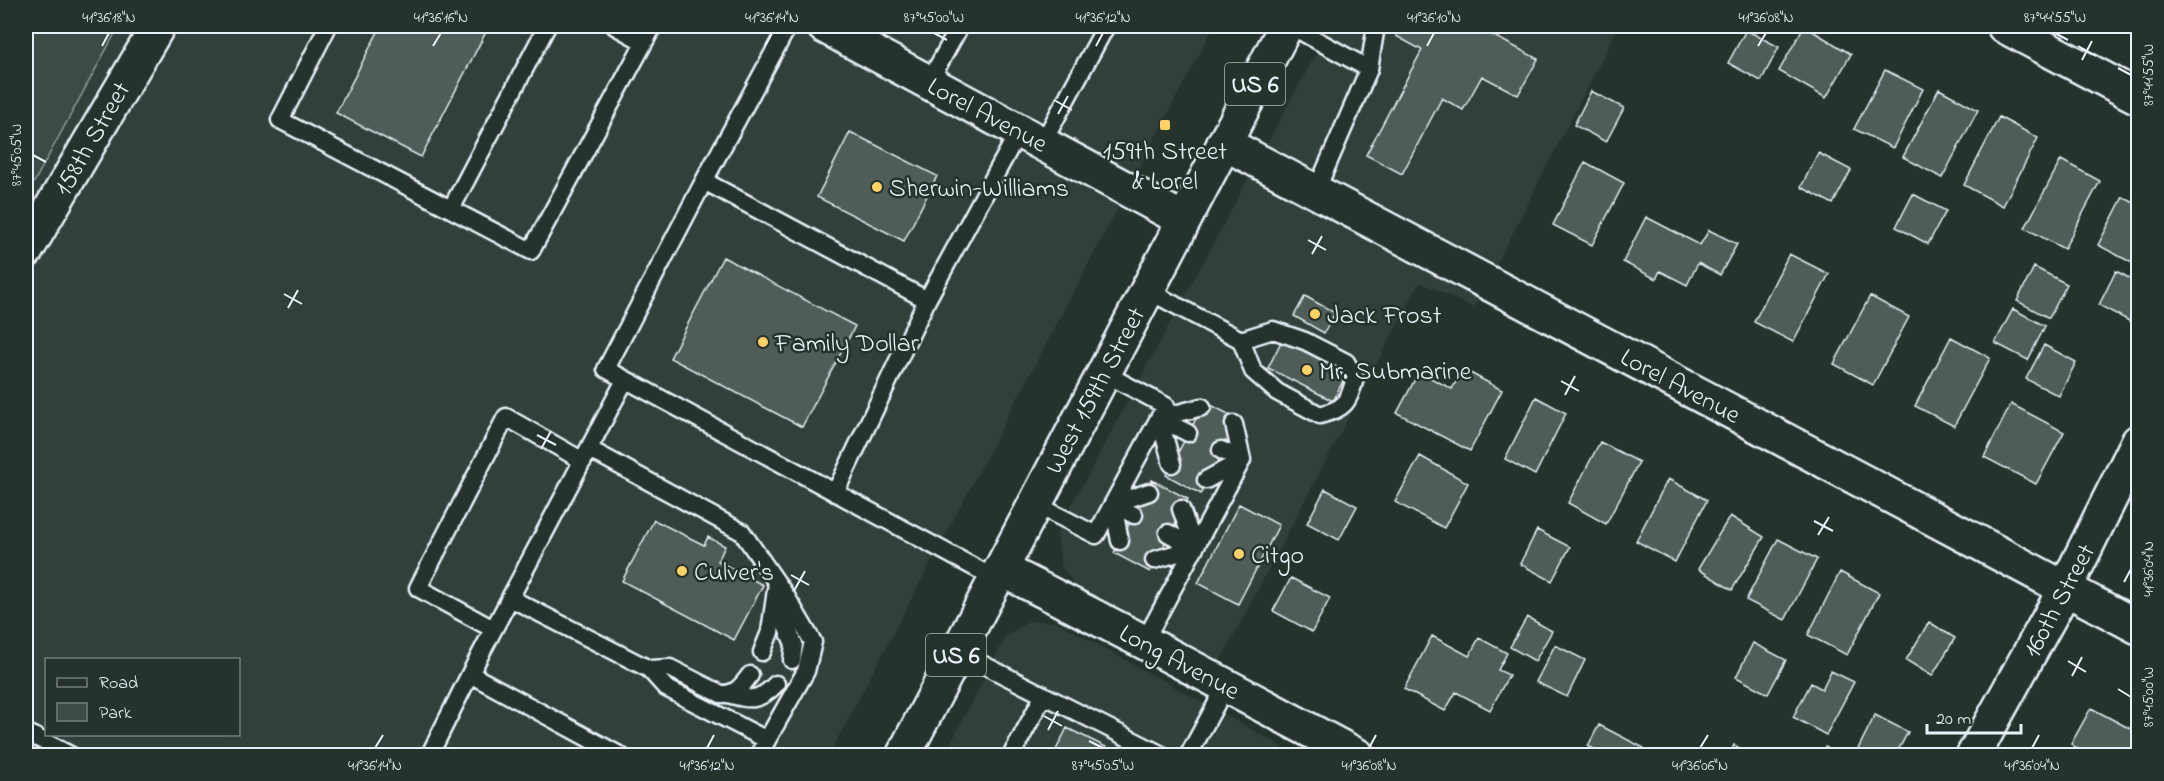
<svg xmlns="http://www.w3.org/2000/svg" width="2164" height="781" font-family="'Indie Flower',sans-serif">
<rect width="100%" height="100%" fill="#26332d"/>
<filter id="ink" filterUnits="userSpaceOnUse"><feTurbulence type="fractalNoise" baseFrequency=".0167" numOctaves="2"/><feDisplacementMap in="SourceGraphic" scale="12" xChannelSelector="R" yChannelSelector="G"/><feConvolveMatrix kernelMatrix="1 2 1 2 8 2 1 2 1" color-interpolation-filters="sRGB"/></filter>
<g filter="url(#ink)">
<!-- built -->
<path fill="#333f3a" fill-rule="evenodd" d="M119,26H1214L829,755L26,756V197ZM46,660H238V734H46Z
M1331,26H1619L1474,308L1420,282L1219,663L1075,585L1061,566L1057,532Z
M1029,621L1057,622L1283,747L1278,756H944L1006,636Z"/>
<!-- green -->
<path fill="#3e4b47" stroke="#939ea0" stroke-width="1.5" d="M26,26H119L26,197Z"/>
<!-- building -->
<path fill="#505c59" stroke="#e8f1f8" stroke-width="1.5" d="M381,26H489L421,157L336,113Z
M1401,26H1475L1538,59L1518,95L1482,76L1463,110L1442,98L1402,174L1366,155L1422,50L1396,36Z
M1804,26L1851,54L1826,98L1779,71Z
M1746,30L1779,47L1761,81L1728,63Z
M1885,70L1923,89L1893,148L1854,129Z
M1939,89L1978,110L1942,178L1903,157Z
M1591,91L1624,108L1606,142L1574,125Z
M1999,117L2038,138L2003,206L1964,185Z
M850,132L937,176L904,241L817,197Z
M1818,153L1851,170L1833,204L1801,187Z
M2061,160L2100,181L2064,249L2025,228Z
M1585,162L1624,183L1592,245L1553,225Z
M1913,194L1946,211L1928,244L1896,227Z
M2123,197L2138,205V266L2098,245Z
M1646,217L1700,245L1709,230L1737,244L1720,275L1698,263L1687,285L1660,271L1656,279L1623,262Z
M1789,254L1829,274L1793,342L1754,322Z
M723,257L855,326L802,427L670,358Z
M2034,267L2067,284L2049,318L2017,301Z
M2116,271L2138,283V308L2131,322L2099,305Z
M1305,296L1335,313L1324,333L1294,316Z
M1870,296L1909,317L1873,385L1834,364Z
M2013,309L2045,326L2028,360L1995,343Z
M1951,337L1990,358L1954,426L1915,406Z
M1282,340L1347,373L1333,401L1268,368Z
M2044,345L2076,362L2059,396L2026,379Z
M1463,369L1502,390L1470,451L1397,413L1419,372L1452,389Z
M1536,397L1566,413L1535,475L1505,459Z
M1205,402L1240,420L1201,494L1166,475Z
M2011,404L2064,432L2036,484L1984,457Z
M1600,442L1639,462L1606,524L1568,503Z
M1420,456L1468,483L1444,528L1395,502Z
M1668,479L1707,500L1675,562L1636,541Z
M1152,480L1188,499L1150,572L1114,553Z
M1325,489L1357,506L1339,540L1307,523Z
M1239,504L1279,525L1238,604L1198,583Z
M1730,516L1764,537L1732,590L1698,569Z
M654,520L704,545L708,537L725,546L718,561L763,585L734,640L622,581Z
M1537,530L1570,547L1552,581L1520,564Z
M1778,539L1817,559L1785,620L1746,600Z
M1840,572L1879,593L1847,655L1808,635Z
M1291,578L1330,598L1312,632L1273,611Z
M1527,617L1552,631L1535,661L1510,647Z
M1929,622L1955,638L1932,676L1906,660Z
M1432,636L1469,656L1479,638L1507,653L1498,670L1509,675L1490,710L1456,692L1445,711L1404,689Z
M1753,643L1786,660L1768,694L1736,677Z
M1555,645L1585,660L1567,697L1536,682Z
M1831,671L1854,682L1826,735L1793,717L1811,683L1822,689Z
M2091,708L2138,733V756H2073L2077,748L2071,744Z
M1875,715L1908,732L1895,756H1870L1858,749Z
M1599,725L1644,748L1640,756H1598L1600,752L1588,746Z
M1067,728L1112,750L1109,756H1053Z
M1734,745L1754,756H1729Z
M1825,747L1841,756H1821Z"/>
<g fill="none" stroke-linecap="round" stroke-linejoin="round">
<!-- service casing -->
<g stroke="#e8f1f8" stroke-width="21">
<path id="service" d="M328,26L280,120L531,251L653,26
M615,26L644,42
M788,26L704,181L927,300L835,493
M1291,26L1369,69L1316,191
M1369,69L1376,26
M929,82L960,26
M1042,144L1106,26
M704,181L606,369L996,579
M451,209L547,26
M1147,290L1241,340L1253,371L1277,392L1320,415C1345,409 1349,402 1355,378L1346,362L1305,341L1273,330L1241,340
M927,300L1019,131
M1159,418L1188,433
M589,449L742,532L786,596L813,642L806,671L767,740
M1172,464L1159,418L1202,407
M1206,480L1242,460L1234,424
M1035,504L1096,535L1159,418L1166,406L1104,373
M1113,504L1120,541
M1134,515L1113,504L1149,492
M1168,533L1195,548L1181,509
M1154,560L1195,548
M510,598L649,669L666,688L767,740L758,756
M775,600L794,644L792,660
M493,629L418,588L506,417L583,461
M1144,642L1242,460L1221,450
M762,652L770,632L777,583
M958,652L1164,756
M649,669L670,668L721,694C735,695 742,686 750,675
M470,674L625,380
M728,694C750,700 759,702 776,684
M26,732L72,756
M429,756L470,674L621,756
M1011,756L1044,695
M1188,756L1226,686"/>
</g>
<!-- minor casing -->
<g stroke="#e8f1f8" stroke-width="38">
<path id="minor" d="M824,26L1184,220
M2004,26L2138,97
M1224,143L2138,627
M26,251L158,26
M1001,569L1144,642L1358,756
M1973,756L2065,589L2138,442"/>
</g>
<!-- primary casing -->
<g stroke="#e8f1f8" stroke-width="38">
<path id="primary" d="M903,756L1286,26"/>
</g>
<!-- service -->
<use href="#service" stroke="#26332d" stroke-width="16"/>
<!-- minor -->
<use href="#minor" stroke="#26332d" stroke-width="33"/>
<!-- primary -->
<use href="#primary" stroke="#26332d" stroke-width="33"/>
</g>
</g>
<!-- ticks -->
<path fill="none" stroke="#e8f1f8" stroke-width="2" d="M934,33L947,40M2055,33L2068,40M102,46L109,33M433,46L441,33M765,46L772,33M1096,46L1103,33M1427,46L1434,33M1758,46L1766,33M2078,46L2096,56M2082,60L2092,41M2118,68L2131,75M1054,100L1072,110M1058,114L1068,96M33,155L46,162M1308,240L1326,250M1312,254L1322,236M284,294L302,304M288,308L298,290M1561,381L1579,391M1565,395L1575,376M537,435L556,445M541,449L551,431M1814,521L1833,531M1818,535L1829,517M791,575L809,585M2124,582L2131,569M795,589L805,571M2068,661L2086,672M2072,676L2082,657M2118,689L2131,697M1044,716L1062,726M1048,730L1058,711M1089,741L1103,748M375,748L383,735M707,748L714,735M1369,748L1376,735M1700,748L1708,735M2032,748L2039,735"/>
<!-- markers -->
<g fill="#ffd166" stroke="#26332d" stroke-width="2">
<rect x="1159" y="119" width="12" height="12" rx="3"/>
<circle cx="877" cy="187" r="6"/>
<circle cx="1315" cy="314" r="6"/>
<circle cx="763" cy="342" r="6"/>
<circle cx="1307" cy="370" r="6"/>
<circle cx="1239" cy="554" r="6"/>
<circle cx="682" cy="571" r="6"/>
</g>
<g text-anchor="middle" stroke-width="5" stroke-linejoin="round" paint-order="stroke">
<!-- shield labels -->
<g fill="#26332d" stroke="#aeb8bb" stroke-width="1.5">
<rect x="1225" y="63" width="60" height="42" rx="4.5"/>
<rect x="926" y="634" width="60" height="42" rx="4.5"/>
</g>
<g font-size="24" font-weight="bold" fill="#e8f1f8">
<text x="1255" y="92">US 6</text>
<text x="956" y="663">US 6</text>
</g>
<!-- street labels -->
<g font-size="26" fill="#e8f1f8" stroke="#26332d">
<text transform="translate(988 114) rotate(28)" y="9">Lorel Avenue</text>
<text transform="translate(91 138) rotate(-60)" y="9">158th Street</text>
<text transform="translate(1681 385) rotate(28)" y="9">Lorel Avenue</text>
<text transform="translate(1094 390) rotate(-62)" y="9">West 159th Street</text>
<text transform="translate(2058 600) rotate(-62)" y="9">160th Street</text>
<text transform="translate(1180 661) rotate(28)" y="9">Long Avenue</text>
</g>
<!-- poi labels -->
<g font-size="26" fill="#e8f1f8" stroke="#26332d" text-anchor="start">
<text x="1165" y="159" text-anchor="middle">159th Street<tspan x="1165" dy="30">&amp; Lorel</tspan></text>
<text x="889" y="196">Sherwin-Williams</text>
<text x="1327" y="323">Jack Frost</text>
<text x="775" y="351">Family Dollar</text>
<text x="1319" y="379">Mr. Submarine</text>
<text x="1251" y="563">Citgo</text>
<text x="694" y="580">Culver's</text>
</g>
</g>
<!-- margin -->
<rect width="2164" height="781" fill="none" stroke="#26332d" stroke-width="66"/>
<!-- legend -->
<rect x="45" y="658" width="195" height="78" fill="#26332d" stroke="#747f7e" stroke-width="1.5"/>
<rect x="57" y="678" width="30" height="9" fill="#26332d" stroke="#747f7e" stroke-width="1.5"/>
<text x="99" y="688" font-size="18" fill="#e8f1f8">Road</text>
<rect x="57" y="703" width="30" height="18" fill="#3e4b47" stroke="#747f7e" stroke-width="1.5"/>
<text x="99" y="718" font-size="18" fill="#e8f1f8">Park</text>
<!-- scale -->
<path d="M1927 724v9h94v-9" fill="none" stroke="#e8f1f8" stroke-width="3"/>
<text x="1936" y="724" font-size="18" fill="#e8f1f8" stroke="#26332d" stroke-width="4.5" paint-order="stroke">20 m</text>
<rect x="33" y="33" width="2098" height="715" fill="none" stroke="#e8f1f8" stroke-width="2"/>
<g font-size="15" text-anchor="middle" fill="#e8f1f8">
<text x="109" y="22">41°36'18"N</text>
<text x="441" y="22">41°36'16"N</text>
<text x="772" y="22">41°36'14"N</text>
<text x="934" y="22">87°45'00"W</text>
<text x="1103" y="22">41°36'12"N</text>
<text x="1434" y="22">41°36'10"N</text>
<text x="1766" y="22">41°36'08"N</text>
<text x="2055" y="22">87°44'55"W</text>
<text transform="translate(2148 75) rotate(-90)" y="5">87°44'55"W</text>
<text transform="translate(16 155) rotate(-90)" y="5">87°45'05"W</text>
<text transform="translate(2148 569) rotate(-90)" y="5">41°36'04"N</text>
<text transform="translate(2148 697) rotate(-90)" y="5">87°45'00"W</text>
<text x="375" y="770">41°36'14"N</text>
<text x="707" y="770">41°36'12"N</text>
<text x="1103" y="770">87°45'05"W</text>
<text x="1369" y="770">41°36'08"N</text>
<text x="1700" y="770">41°36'06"N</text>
<text x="2032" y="770">41°36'04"N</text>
</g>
</svg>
